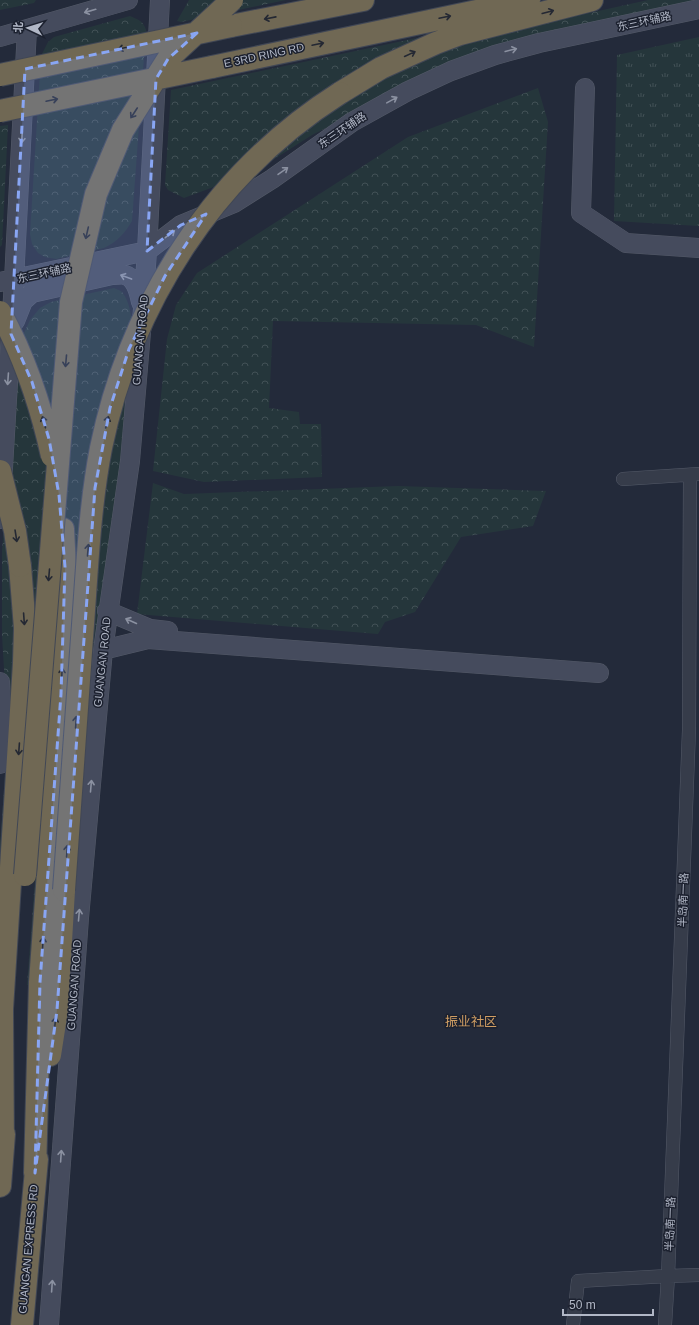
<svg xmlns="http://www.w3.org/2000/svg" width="699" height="1325" font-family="Helvetica,'Noto Sans SC',sans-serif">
<defs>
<pattern id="forest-crowns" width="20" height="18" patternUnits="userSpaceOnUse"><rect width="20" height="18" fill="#25363b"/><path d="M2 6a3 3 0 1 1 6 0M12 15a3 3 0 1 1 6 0" fill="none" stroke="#425156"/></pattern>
<pattern id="park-tufts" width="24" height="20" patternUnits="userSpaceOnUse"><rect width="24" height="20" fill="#25363b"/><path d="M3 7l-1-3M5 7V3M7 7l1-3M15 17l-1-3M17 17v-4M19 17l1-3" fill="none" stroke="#425156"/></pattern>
</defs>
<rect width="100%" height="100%" fill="#232a3a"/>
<!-- forest -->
<path fill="url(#forest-crowns)" d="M0,0H36L34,3L0,10Z
M189,0H286L181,22L177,21Z
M648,0H699L472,56L312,135L254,172L184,198L168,190L165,185L171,90L431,35L468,40Z
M130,16C138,20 143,20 146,30L132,221C125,233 117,242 104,248L56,259L45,257L38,253L32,244L30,234L41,56L48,42L54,37Z
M538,88L548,122L534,347L476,325L273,321L269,408L299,412L300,424H321L322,477L204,482L153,471L167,339L176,305L197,273L408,137Z
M8,125L2,245L0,247V126Z
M114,288C116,289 120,290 122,292C136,310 131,340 131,361L70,986L27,985L35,879L0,876V843L5,778L7,720L2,635V550L15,403L24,333L30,320L40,308L51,302Z
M153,483L184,494L398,486L546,491L533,526L461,537L415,612L385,622L378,634L137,614Z"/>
<!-- park -->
<path fill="url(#park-tufts)" d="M699,37V226L614,221L617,55Z"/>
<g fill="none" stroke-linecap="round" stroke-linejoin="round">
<!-- street casing -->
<g stroke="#545a68" stroke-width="14">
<path id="street" d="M623,479L699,474
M573,1325L578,1281L668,1276L699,1275
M665,1325L668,1276L689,730L690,475"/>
</g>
<!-- secondary casing -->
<g stroke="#545a68" stroke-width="20">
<path id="secondary" d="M0,37L128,0
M585,88L581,213L626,243L699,248
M0,282L147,251L181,225L234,203L272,179L352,122L408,91L451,71L495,55L539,43L699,9
M15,321L23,301L32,293L112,275C116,275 122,274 125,275C136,278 139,292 141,302
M0,519L14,280L27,29
M107,611L150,629L168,631
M103,650L148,639L599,673
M0,682L1,702L0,764
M49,1325L79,918L103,650L130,461L143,309L147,251L160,0"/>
</g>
<!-- highway casing -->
<g stroke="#414755" stroke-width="24">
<path id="highway" d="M231,26L363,0
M212,67L529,0
M340,93L381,68L436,43L460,34L592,0
M50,1055L57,1010L64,890
M3,1148L2,1009L24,663L25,628L20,566
M35,1173L40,982L61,694L64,645L65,567L63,529
M0,1186L4,1134
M22,1325L37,1159"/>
</g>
<!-- street -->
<use href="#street" stroke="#363c4a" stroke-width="13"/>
<!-- secondary -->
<use href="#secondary" stroke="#454b5d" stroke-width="19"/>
<!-- highway -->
<use href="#highway" stroke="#706854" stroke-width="22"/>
<!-- highway-bridge casing -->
<g stroke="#414755" stroke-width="24" stroke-linecap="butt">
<path id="highway-bridge" d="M0,75L231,26
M0,111L212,67
M0,312C25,358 41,406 52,456
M0,471L15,531L20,566
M25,875L71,302L96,194L123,130L168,59L232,0
M64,890C70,806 76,722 82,638C87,574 89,510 101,448C131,302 214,173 340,93"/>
</g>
<!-- highway-bridge -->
<use href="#highway-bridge" stroke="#706854" stroke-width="22"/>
</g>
<!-- one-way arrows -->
<defs><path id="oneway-shaft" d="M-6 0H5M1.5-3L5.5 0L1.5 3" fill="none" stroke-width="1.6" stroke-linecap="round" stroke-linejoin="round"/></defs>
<g stroke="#8b91a1">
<use href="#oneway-shaft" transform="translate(90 11) rotate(164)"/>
<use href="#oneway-shaft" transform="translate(511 50) rotate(-14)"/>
<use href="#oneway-shaft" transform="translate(392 100) rotate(-29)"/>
<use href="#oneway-shaft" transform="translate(22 137) rotate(93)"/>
<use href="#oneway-shaft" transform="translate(283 171) rotate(-35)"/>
<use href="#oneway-shaft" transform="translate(170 234) rotate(-38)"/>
<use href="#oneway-shaft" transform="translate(126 277) rotate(-160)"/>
<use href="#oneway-shaft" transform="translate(8 379) rotate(94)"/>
<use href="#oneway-shaft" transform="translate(131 621) rotate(-156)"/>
<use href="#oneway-shaft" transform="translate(91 786) rotate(-85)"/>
<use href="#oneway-shaft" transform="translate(79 915) rotate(-85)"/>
<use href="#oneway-shaft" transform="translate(61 1156) rotate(-86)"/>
<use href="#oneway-shaft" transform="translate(52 1286) rotate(-86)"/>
</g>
<g stroke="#242833">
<use href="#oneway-shaft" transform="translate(548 12) rotate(-15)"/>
<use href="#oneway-shaft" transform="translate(445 17) rotate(-12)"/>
<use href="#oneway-shaft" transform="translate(270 18) rotate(169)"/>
<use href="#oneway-shaft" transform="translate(318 44) rotate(-12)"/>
<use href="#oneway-shaft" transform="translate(124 48) rotate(168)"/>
<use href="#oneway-shaft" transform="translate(410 54) rotate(-25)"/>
<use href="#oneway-shaft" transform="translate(52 100) rotate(-12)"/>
<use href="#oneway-shaft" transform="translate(134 113) rotate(123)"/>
<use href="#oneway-shaft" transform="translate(87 233) rotate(103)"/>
<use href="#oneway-shaft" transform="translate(66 361) rotate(95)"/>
<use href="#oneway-shaft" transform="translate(44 422) rotate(-105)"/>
<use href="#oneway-shaft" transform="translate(107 422) rotate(-77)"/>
<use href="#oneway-shaft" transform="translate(16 536) rotate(81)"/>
<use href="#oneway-shaft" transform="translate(88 550) rotate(-85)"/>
<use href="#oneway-shaft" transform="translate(49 575) rotate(95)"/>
<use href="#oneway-shaft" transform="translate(24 619) rotate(86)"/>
<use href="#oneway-shaft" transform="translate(62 674) rotate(-87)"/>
<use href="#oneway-shaft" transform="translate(76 722) rotate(-86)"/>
<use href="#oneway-shaft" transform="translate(19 749) rotate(94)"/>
<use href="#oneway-shaft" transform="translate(67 851) rotate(-86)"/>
<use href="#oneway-shaft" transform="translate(43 943) rotate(-86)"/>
<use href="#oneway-shaft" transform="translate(55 1023) rotate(-82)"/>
</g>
<!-- marked area -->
<path fill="#89a6f4" fill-opacity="0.2" stroke="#89a6f4" stroke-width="3" stroke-dasharray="8 5" stroke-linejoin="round" d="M197,33L168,59L156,79L147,251L181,225L206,214L165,276L129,349L110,408L95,488L57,1010L35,1173L40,982L61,694L65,567L59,495L49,439L32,382L11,334L25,69Z"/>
<g text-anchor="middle" stroke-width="3" stroke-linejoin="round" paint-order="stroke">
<!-- street labels -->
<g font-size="11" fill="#b1b7c6" stroke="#1c212f">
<text transform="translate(644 21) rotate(-12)" y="4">东三环辅路</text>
<text transform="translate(264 55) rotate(-12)" y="4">E 3RD RING RD</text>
<text transform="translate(342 130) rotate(-34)" y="4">东三环辅路</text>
<text transform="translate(44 273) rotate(-12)" y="4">东三环辅路</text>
<text transform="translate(140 340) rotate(-85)" y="4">GUANGAN ROAD</text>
<text transform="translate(102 662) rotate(-84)" y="4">GUANGAN ROAD</text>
<text transform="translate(683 900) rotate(-88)" y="4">半岛南一路</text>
<text transform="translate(74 985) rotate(-86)" y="4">GUANGAN ROAD</text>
<text transform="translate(670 1224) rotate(-88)" y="4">半岛南一路</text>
<text transform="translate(28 1249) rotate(-85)" y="4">GUANGAN EXPRESS RD</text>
</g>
<!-- quarter labels -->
<g font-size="13" fill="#d09e63" stroke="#1c212f">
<text x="471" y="1026">振业社区</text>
</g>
</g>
<!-- north arrow -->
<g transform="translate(28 28) rotate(274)" stroke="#1c212f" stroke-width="3" paint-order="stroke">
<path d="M0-3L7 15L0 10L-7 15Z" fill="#b1b7c6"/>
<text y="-6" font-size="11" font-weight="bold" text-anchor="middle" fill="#b1b7c6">北</text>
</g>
<!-- scale -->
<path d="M563 1309v6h90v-6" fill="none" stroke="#b1b7c6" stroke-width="2"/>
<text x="569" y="1309" font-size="12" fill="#b1b7c6" stroke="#1c212f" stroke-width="3" paint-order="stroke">50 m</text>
</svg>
